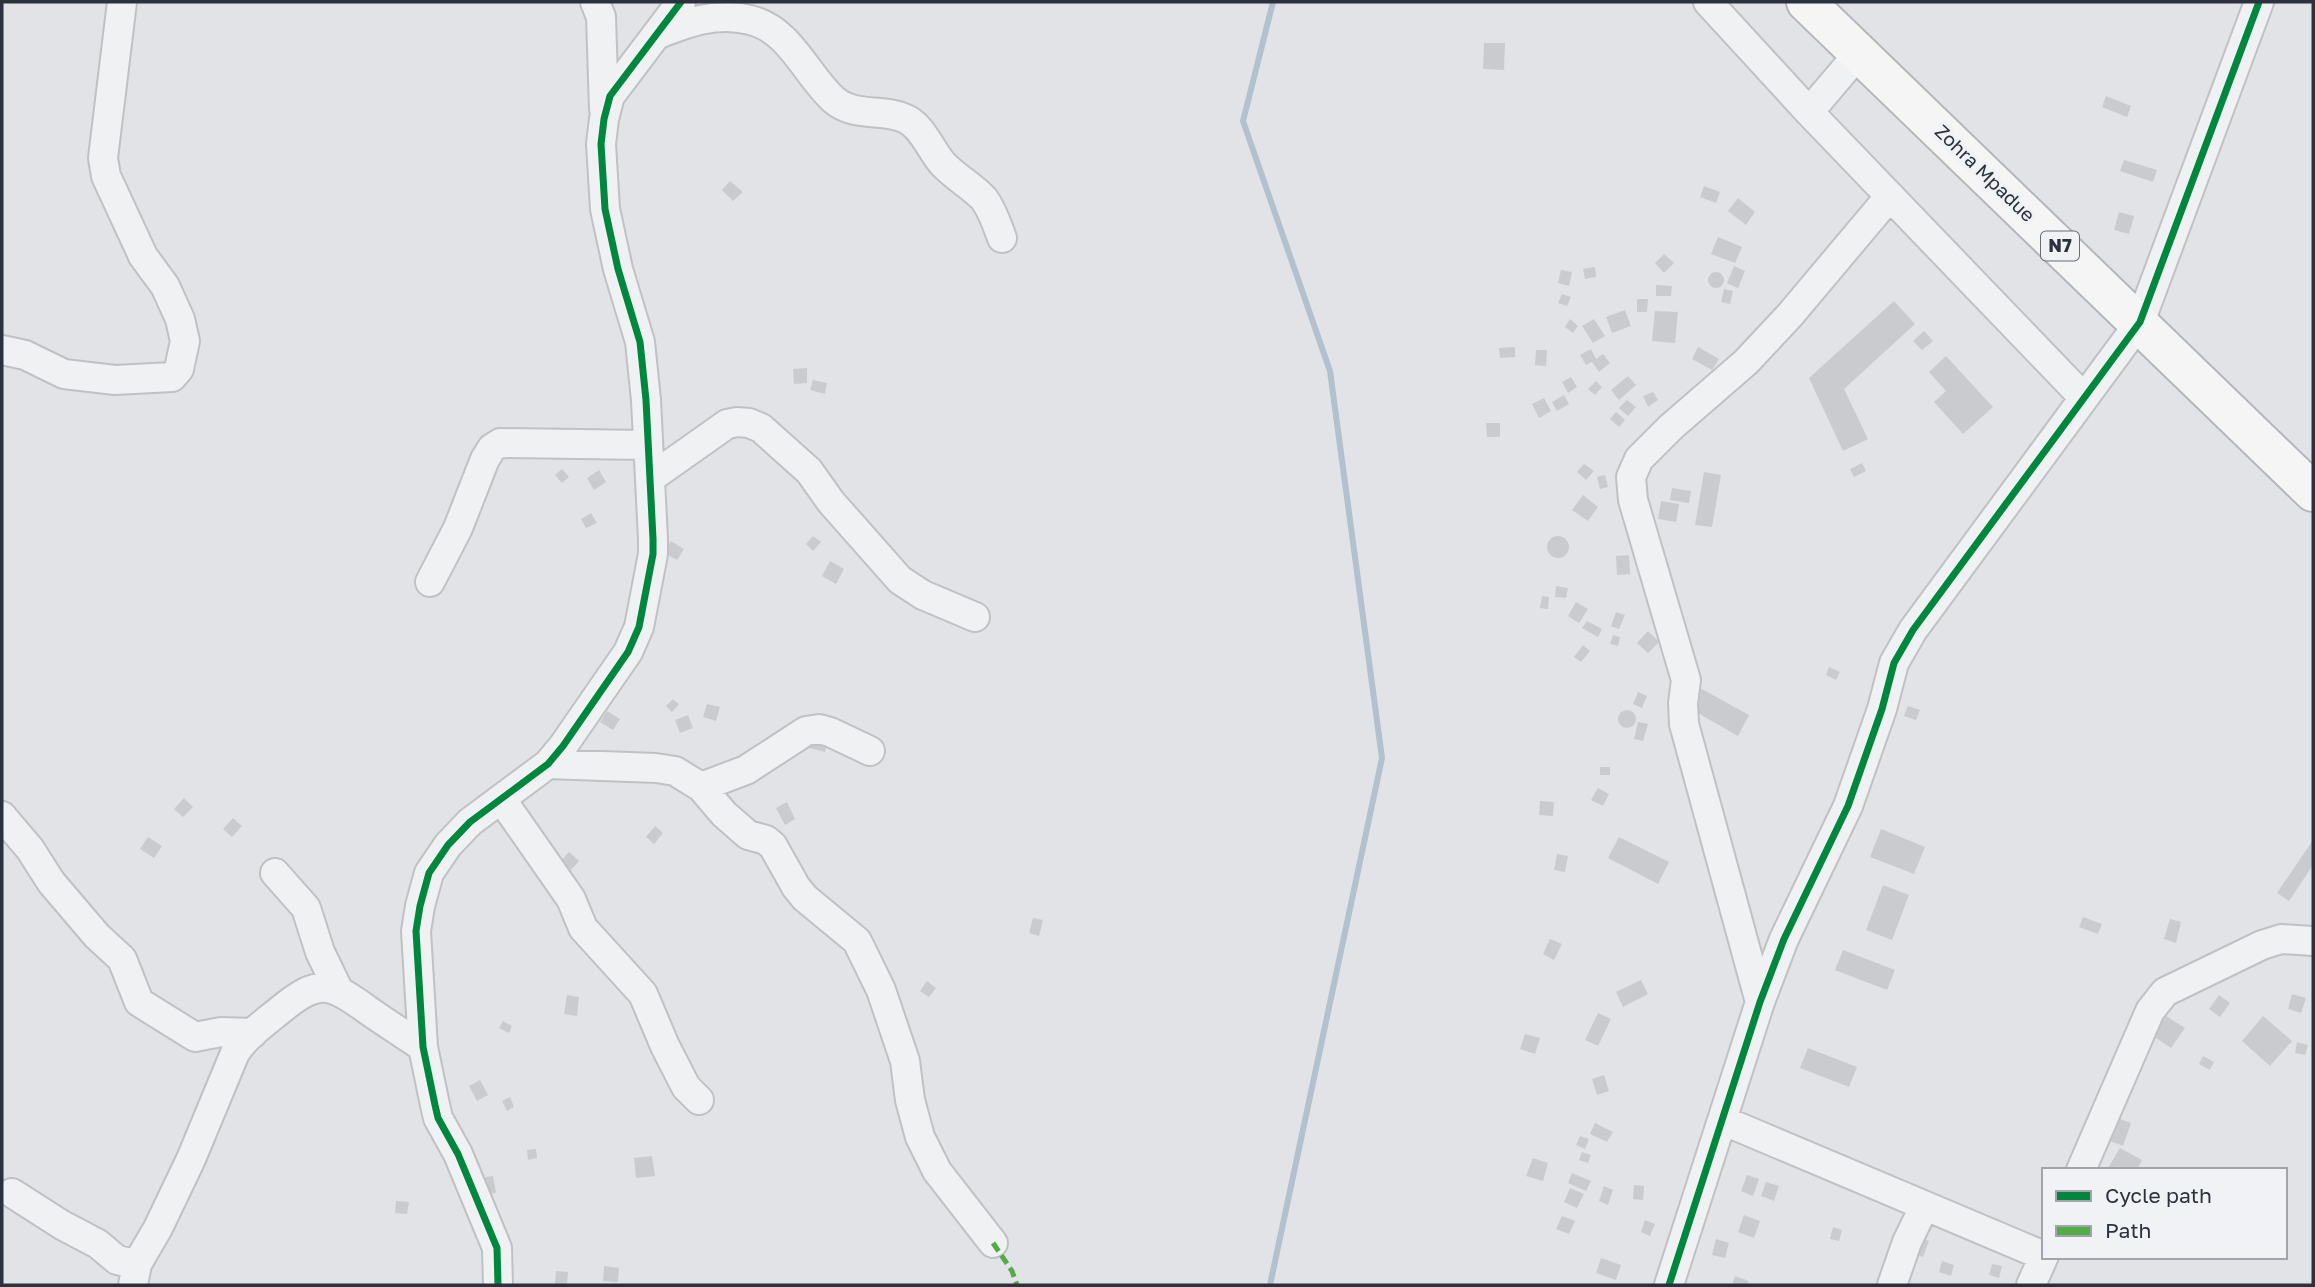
<svg xmlns="http://www.w3.org/2000/svg" width="2315" height="1287" font-family="'Golos Text',sans-serif">
<rect width="100%" height="100%" fill="#e1e3e6"/>
<g fill="none" stroke-linecap="round" stroke-linejoin="round">
<!-- stream -->
<path stroke="#b3c1ce" stroke-width="6" d="M1270,1285L1382,758L1330,371L1243,121L1273,2"/>
</g>
<!-- building -->
<path fill="#cacbce" d="M1484,43H1505L1504,70L1483,69Z
M2106,96L2131,106L2127,117L2102,107Z
M2124,160L2157,170L2153,182L2120,171Z
M730,181L743,192L733,201L722,190Z
M1704,186L1720,192L1716,203L1700,197Z
M1738,198L1755,212L1746,225L1728,211Z
M2119,212L2134,216L2129,234L2114,230Z
M1718,237L1742,247L1735,263L1711,254Z
M1664,254L1674,263L1664,273L1655,263Z
M1734,266L1745,271L1738,288L1727,283Z
M1595,267L1596,277L1585,279L1583,269Z
M1561,270L1572,272L1569,286L1558,283Z
M1708 280a8 8 0 1 1 16 0a8 8 0 1 1-16 0Z
M1656,285L1672,286L1671,296H1656Z
M1724,289L1733,291L1730,304L1721,302Z
M1562,294L1571,297L1567,306L1558,303Z
M1637,299H1648L1647,312H1637Z
M1894,301L1915,324L1844,389L1868,439L1843,451L1809,378Z
M1625,310L1631,326L1612,333L1606,317Z
M1655,311L1678,312L1675,343L1652,341Z
M1570,319L1578,326L1573,333L1565,327Z
M1594,319L1605,336L1593,343L1582,326Z
M1924,331L1933,341L1922,350L1913,341Z
M1515,347V357L1500,358L1499,348Z
M1698,347L1719,359L1712,370L1692,359Z
M1591,349L1596,359L1603,354L1610,363L1599,372L1592,362L1586,365L1580,355Z
M1536,350H1547L1546,366L1535,365Z
M1946,356L1993,407L1963,434L1934,402L1946,391L1929,372Z
M807,368V383L794,384L793,369Z
M1628,376L1636,385L1619,400L1611,390Z
M1571,377L1577,387L1568,393L1562,382Z
M813,380L827,383L825,394L810,390Z
M1596,381L1602,387L1595,395L1588,389Z
M1653,392L1658,400L1648,407L1643,396Z
M1564,395L1569,404L1557,411L1552,402Z
M1544,398L1551,411L1539,418L1532,404Z
M1627,400L1636,407L1628,416L1619,408Z
M1616,412L1625,420L1619,427L1610,419Z
M1486,423H1500V437H1487Z
M1862,463L1866,471L1854,477L1850,469Z
M1584,464L1594,471L1586,480L1577,472Z
M562,469L569,477L562,483L555,475Z
M599,470L606,482L594,490L587,478Z
M1704,472L1721,475L1712,527L1695,525Z
M1605,475L1608,487L1600,489L1597,477Z
M1672,488L1691,491L1689,503L1670,500Z
M1583,495L1598,507L1588,521L1572,510Z
M1661,501L1679,504L1676,522L1658,519Z
M591,513L597,523L586,528L581,519Z
M813,536L821,542L813,551L806,544Z
M1547 547a11 11 0 1 1 22 0a11 11 0 1 1-22 0Z
M671,541L684,549L677,560L664,553Z
M1629,555L1630,574L1617,575L1616,556Z
M830,561L844,569L836,584L822,576Z
M1556,586L1568,588L1566,598L1555,597Z
M1542,596L1549,597L1548,609L1540,608Z
M1576,602L1588,609L1579,623L1568,616Z
M1616,612L1625,615L1619,629L1611,626Z
M1587,621L1602,629L1598,637L1582,628Z
M1648,631L1659,642L1648,653L1637,643Z
M1613,635L1620,637L1618,646L1610,644Z
M1583,645L1590,651L1581,662L1574,657Z
M1829,667L1840,672L1836,680L1826,675Z
M1700,688L1749,715L1738,736L1689,708Z
M1638,692L1647,696L1642,708L1633,704Z
M673,699L679,704L672,712L666,706Z
M707,704L720,707L716,721L703,717Z
M1908,706L1920,710L1916,720L1904,716Z
M1618 719a9 9 0 1 1 18 0a9 9 0 1 1-18 0Z
M607,711L620,719L613,730L600,722Z
M688,715L693,728L680,733L675,720Z
M1638,722L1648,724L1643,741L1634,739Z
M813,732L829,736L825,752L809,748Z
M1600,767H1610V775H1600Z
M1598,788L1609,794L1603,806L1591,800Z
M184,798L193,807L183,817L174,809Z
M1540,801L1554,802L1553,816L1539,815Z
M787,802L795,819L785,825L776,808Z
M233,818L242,826L232,837L223,829Z
M655,826L663,833L654,844L646,837Z
M1881,829L1925,847L1914,874L1870,857Z
M148,837L162,846L154,858L140,849Z
M1619,837L1669,862L1658,884L1608,858Z
M2313,840V865L2289,901L2277,893Z
M569,852L579,861L571,870L561,861Z
M1557,854L1568,856L1565,872L1554,870Z
M1883,885L1909,895L1892,940L1866,930Z
M2083,917L2102,924L2098,934L2079,927Z
M1033,918L1043,920L1039,936L1029,933Z
M2170,919L2181,922L2176,943L2164,939Z
M1550,939L1562,944L1554,960L1543,954Z
M1843,950L1895,970L1887,990L1835,970Z
M1641,980L1648,994L1623,1007L1616,992Z
M927,981L936,988L929,997L920,991Z
M2292,994L2306,998L2301,1013L2288,1009Z
M567,995L579,997L577,1016L564,1014Z
M2219,995L2230,1003L2220,1017L2209,1009Z
M1598,1013L1611,1019L1598,1046L1585,1040Z
M2166,1016L2185,1028L2171,1048L2153,1036Z
M2263,1016L2292,1041L2270,1066L2242,1041Z
M503,1021L512,1026L509,1033L499,1028Z
M1525,1034L1540,1038L1535,1054L1520,1049Z
M2297,1042L2308,1045L2305,1055L2295,1053Z
M1808,1048L1857,1067L1849,1087L1800,1068Z
M2203,1056L2214,1062L2210,1070L2199,1064Z
M1604,1075L1609,1091L1597,1095L1592,1079Z
M480,1080L488,1095L477,1101L469,1086Z
M510,1097L514,1107L507,1111L502,1101Z
M2118,1118L2131,1123L2123,1146L2110,1141Z
M1595,1123L1613,1132L1607,1142L1590,1134Z
M1580,1136L1589,1139L1585,1149L1576,1145Z
M2120,1148L2142,1160L2137,1170L2108,1168Z
M536,1149L537,1158L528,1160L527,1150Z
M1582,1152L1591,1155L1588,1163L1579,1160Z
M652,1156L655,1176L636,1178L634,1158Z
M1533,1158L1548,1163L1543,1181L1526,1176Z
M1572,1173L1591,1181L1586,1191L1568,1183Z
M1747,1175L1759,1179L1753,1196L1741,1191Z
M493,1176L496,1193L482,1195L479,1178Z
M1766,1182L1779,1186L1774,1201L1761,1196Z
M1634,1185L1644,1186L1643,1200L1633,1199Z
M1604,1186L1613,1190L1608,1205L1599,1201Z
M1570,1188L1584,1194L1577,1208L1564,1202Z
M396,1201L409,1202L407,1214L395,1213Z
M1744,1215L1760,1221L1754,1238L1738,1232Z
M1562,1216L1575,1221L1569,1234L1556,1229Z
M1645,1220L1655,1224L1650,1236L1641,1232Z
M1833,1227L1842,1230L1839,1241L1830,1239Z
M1917,1237L1929,1241L1923,1257L1911,1252Z
M1716,1239L1729,1243L1725,1258L1712,1255Z
M1601,1258L1621,1265L1616,1280L1596,1273Z
M1942,1261L1954,1265L1951,1276L1939,1272Z
M1992,1264L2002,1266L1999,1278L1989,1275Z
M604,1266L619,1268L618,1282L603,1281Z
M556,1271L568,1272L567,1285L555,1284Z
M1735,1276L1749,1281L1747,1285H1732Z"/>
<g fill="none" stroke-linecap="round" stroke-linejoin="round">
<!-- minor casing -->
<g stroke="#c0c1c4" stroke-width="32">
<path id="minor" d="M595,2L601,17L604,109
M1708,2L1809,112L2084,398
M656,35C686,23 717,11 750,20C790,29 806,75 834,100C855,118 884,108 906,119C923,127 931,151 943,164C955,177 972,186 984,199C993,211 997,225 1002,238
M1809,112L1859,53
M2,350L25,355L64,374L115,380L172,377L179,369L185,341L180,319L165,286L143,256L106,176L103,158L122,2
M652,477L727,424L737,422L749,423L761,428L809,471L831,502L900,580L923,595L975,617
M430,582L458,528L485,459L492,448L500,443L647,445
M548,764L656,768L675,771L701,787L724,814L748,835L766,840L773,846L796,887L805,898L857,941L881,990L905,1061L910,1100L920,1137L937,1171L993,1243
M701,787L746,770L806,731L819,729L830,732L870,751
M502,800L571,899L583,928L643,994L665,1046L686,1087L699,1100
M2,816L30,849L51,882L97,936L122,959L139,1002L195,1037L221,1032L253,1033
M275,873L306,908L320,952L338,989
M1760,1002L1684,724L1683,703L1686,680L1633,500L1631,477L1639,459L1671,427L1746,362L1790,315L1890,196
M1722,1120L2044,1256
M2081,1170L2150,1011L2165,992L2262,945L2281,939L2313,941
M12,1193L62,1225L98,1244L117,1260L137,1264
M133,1285L137,1264L158,1228L191,1159L235,1053C246,1036 263,1024 279,1011C319,978 329,982 369,1011C386,1023 405,1035 423,1047
M498,1285L497,1248L458,1154L438,1118L435,1105L423,1047L416,931L420,906L429,873L448,845L470,822L548,764L563,746L628,652L639,627L653,554V539L646,400L640,342L618,269L605,209L601,144L604,119L610,96L681,2
M1669,1285L1760,1002L1784,939L1848,806L1882,709L1894,663L1913,630L2140,322L2259,2
M1892,1285L1907,1242L1924,1207
M2031,1285L2044,1256"/>
</g>
<!-- highway casing -->
<g stroke="#b4b6ba" stroke-width="42">
<path id="highway" d="M1806,2L2313,492"/>
</g>
<!-- minor -->
<use href="#minor" stroke="#f0f1f3" stroke-width="28"/>
<!-- highway -->
<use href="#highway" stroke="#f5f5f6" stroke-width="38"/>
<!-- quiet -->
<path stroke="#54ac46" stroke-width="5" stroke-dasharray="10 5" stroke-linecap="butt" d="M993,1243L1012,1271L1017,1285"/>
<!-- cycleway casing -->
<g stroke="#f0f2f5" stroke-width="11">
<path id="cycleway" d="M498,1285L497,1248L458,1154L438,1118L435,1105L423,1047L416,931L420,906L429,873L448,845L470,822L548,764L563,746L628,652L639,627L653,554V539L646,400L640,342L618,269L605,209L601,144L604,119L610,96L681,2
M1669,1285L1760,1002L1784,939L1848,806L1882,709L1894,663L1913,630L2140,322L2259,2"/>
</g>
<!-- cycleway -->
<use href="#cycleway" stroke="#00873e" stroke-width="7"/>
</g>
<g text-anchor="middle" stroke-width="7" stroke-linejoin="round" paint-order="stroke">
<!-- shield labels -->
<rect fill="#f0f2f5" stroke="#666c74" stroke-width="2" x="2041" y="231.5" width="38" height="29" rx="5"/>
<g font-size="18" font-weight="bold" fill="#2b323d">
<text x="2060" y="252">N7</text>
</g>
<!-- street labels -->
<g font-size="19" fill="#2b323d" stroke="#f0f2f5">
<text transform="translate(1985 173) rotate(44)" y="7">Zohra Mpadue</text>
</g>
</g>
<!-- border -->
<rect width="2315" height="1287" fill="none" stroke="#2b323d" stroke-width="7"/>
<!-- legend -->
<rect x="2042" y="1168" width="245" height="91" fill="#f0f2f5" stroke="#a1a5ab" stroke-width="2"/>
<rect x="2056" y="1191" width="35" height="10" fill="#00873e" stroke="#a1a5ab" stroke-width="2"/>
<text x="2105" y="1203" font-size="21" fill="#2b323d">Cycle path</text>
<rect x="2056" y="1226" width="35" height="10" fill="#54ac46" stroke="#a1a5ab" stroke-width="2"/>
<text x="2105" y="1238" font-size="21" fill="#2b323d">Path</text>
</svg>
